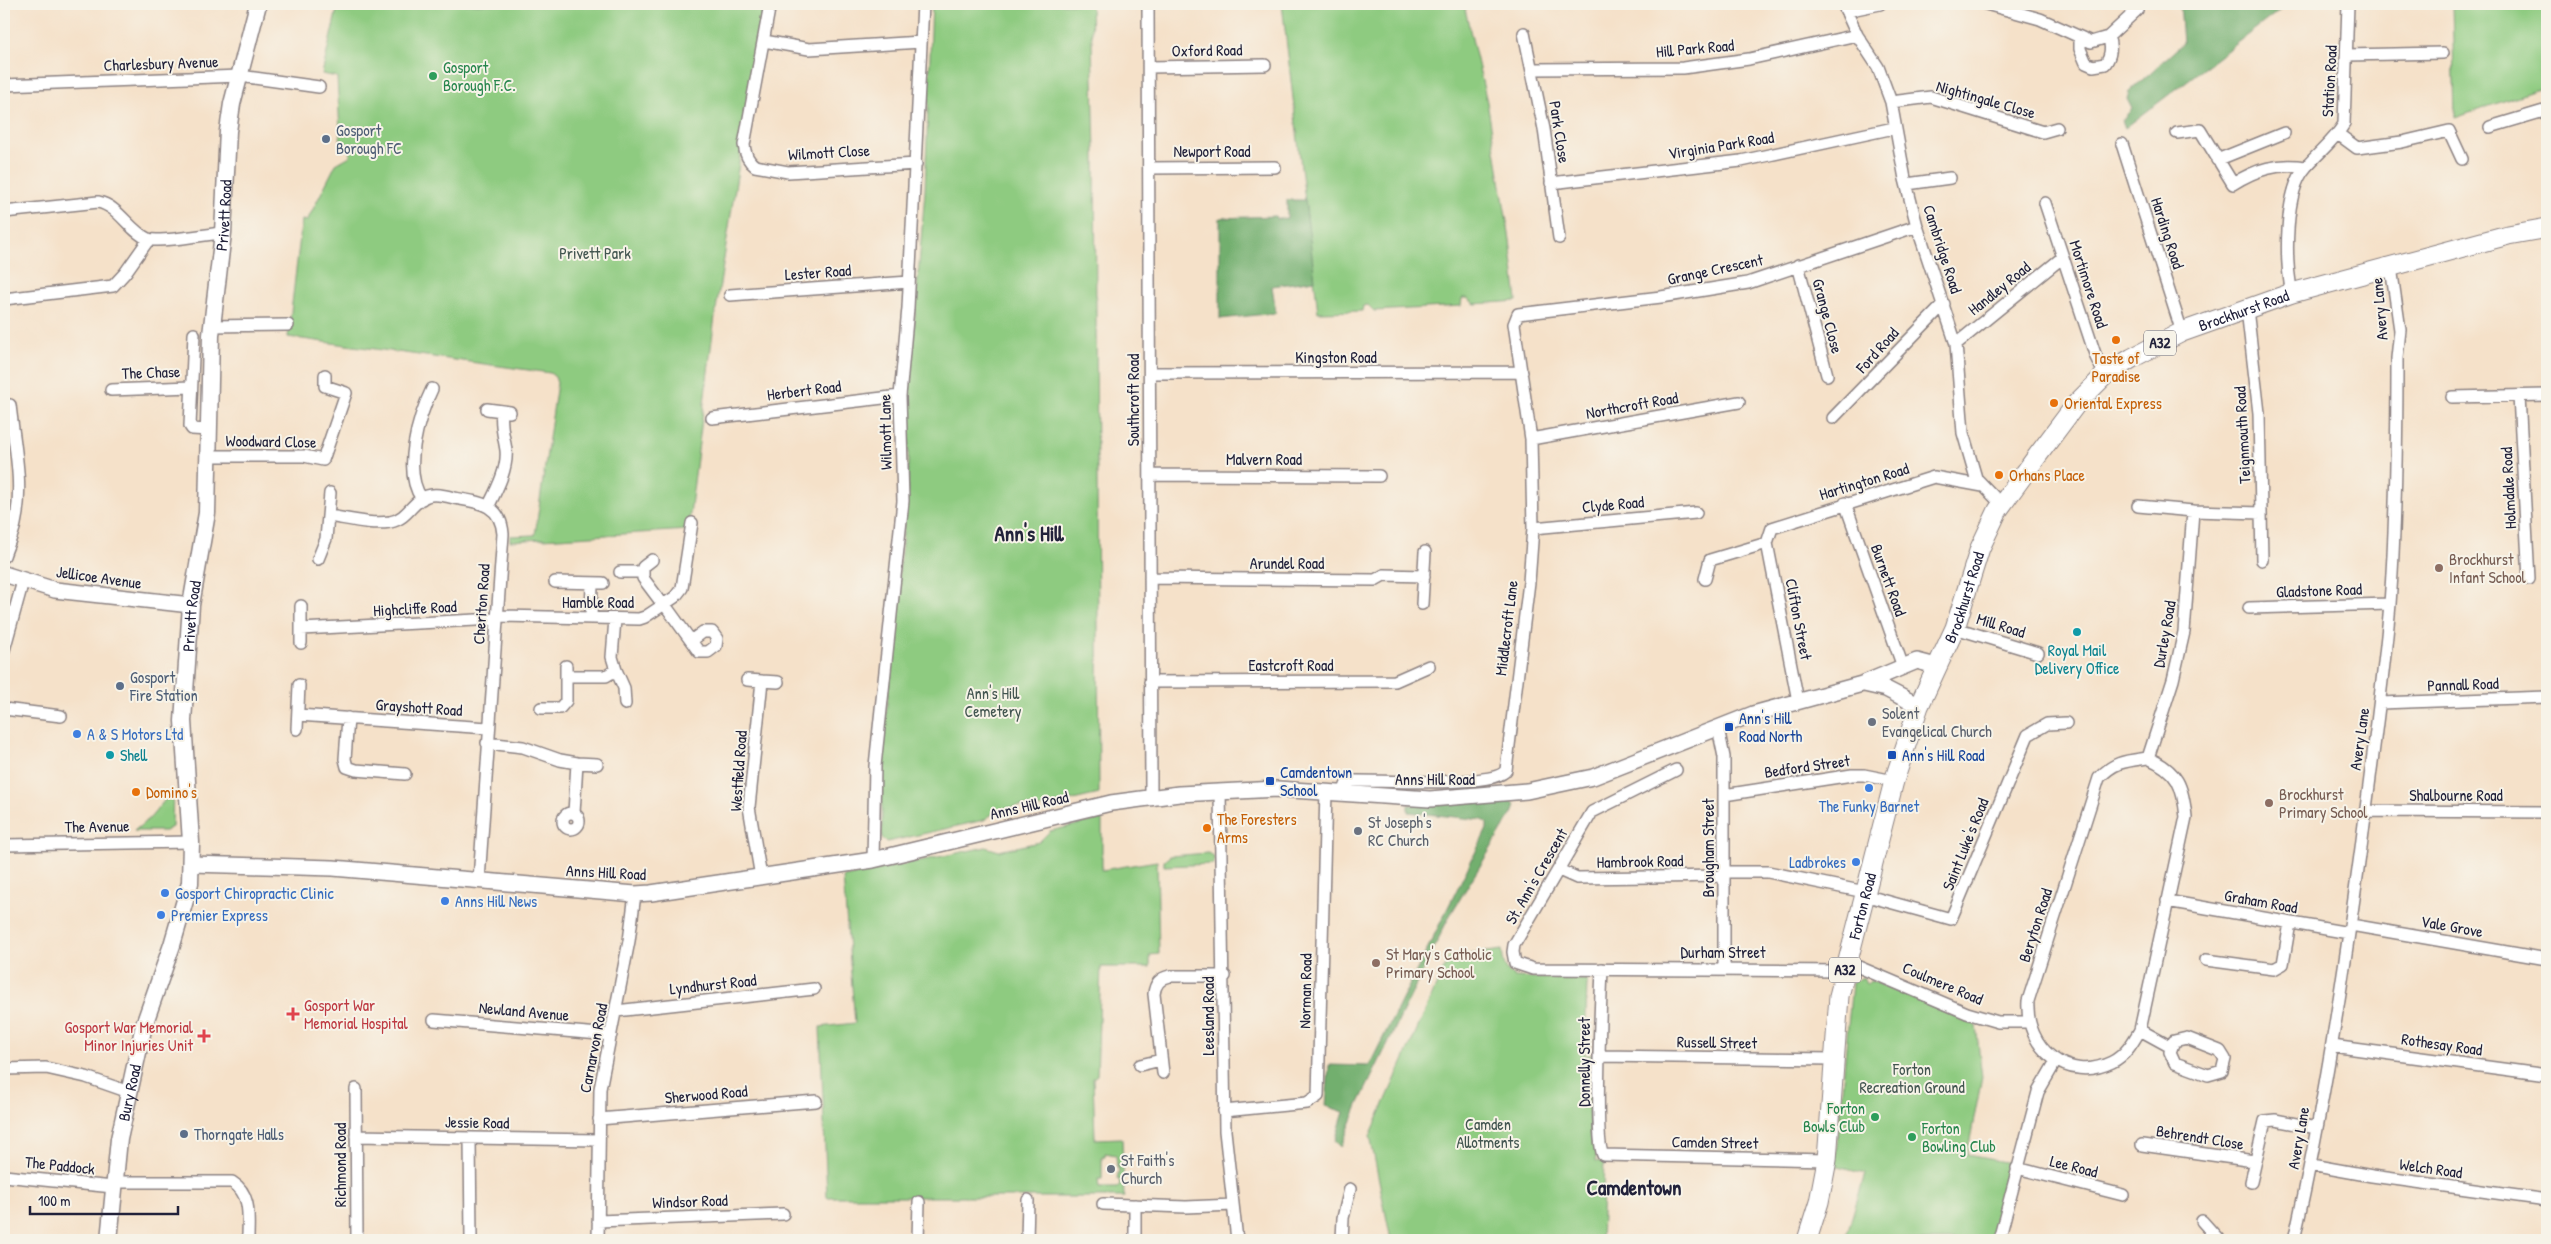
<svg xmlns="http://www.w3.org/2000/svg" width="2551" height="1244" font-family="'Patrick Hand',sans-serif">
<rect width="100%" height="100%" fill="#f7f3e8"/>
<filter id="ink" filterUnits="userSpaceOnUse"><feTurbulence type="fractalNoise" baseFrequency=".02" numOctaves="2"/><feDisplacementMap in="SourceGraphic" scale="10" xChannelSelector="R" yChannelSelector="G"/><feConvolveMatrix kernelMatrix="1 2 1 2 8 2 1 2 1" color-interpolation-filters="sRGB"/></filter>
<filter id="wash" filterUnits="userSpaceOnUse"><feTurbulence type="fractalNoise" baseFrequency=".0096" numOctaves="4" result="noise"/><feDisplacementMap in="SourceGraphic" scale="20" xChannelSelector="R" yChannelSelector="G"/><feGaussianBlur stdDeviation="1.12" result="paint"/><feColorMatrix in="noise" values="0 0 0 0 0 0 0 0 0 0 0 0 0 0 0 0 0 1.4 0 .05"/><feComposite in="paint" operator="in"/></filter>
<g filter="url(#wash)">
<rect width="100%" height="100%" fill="#f5e1c9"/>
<!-- green -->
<path fill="#8ecb80" stroke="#58765e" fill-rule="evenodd" d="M366,4H764L715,316L688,530L510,541V536L535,535L557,383L555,377L550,373L288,337L302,220L307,221L336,164L350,156V149H341L337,77L322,74L338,5Z
M932,4H1091L1095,152L1099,794L1039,808L1021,806L1006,808L998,810L984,820L887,842L882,839V759L908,477L909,389L925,191Z
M1282,4H1467L1468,8L1465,9L1487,102L1510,240L1517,301L1475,304L1467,298H1462L1461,306L1374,311L1368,305L1363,306L1362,311L1318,312Z
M2452,4H2547V86L2455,118Z
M173,790L172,827L165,831H134L151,817Z
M1102,819V870L1157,861L1159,954L1150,955V967H1101L1097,1075L1093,1078L1095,1139L1122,1138L1124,1197H827L820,1027L855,1023L843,877L986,847L999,851L1039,842L1050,831ZM1105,1153L1116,1155L1117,1168L1119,1169L1117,1179H1119L1120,1186L1117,1188H1099L1098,1179H1102V1156H1105Z
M1208,853L1214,857V864L1164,866V861L1170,856Z
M1502,950C1503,961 1504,972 1515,977L1587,980L1585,1055H1595L1596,1161L1604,1162L1601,1240H1391L1370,1136L1449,957Z
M1863,977L1866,983L1872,981L1976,1025L1982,1077L1967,1155L2010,1163L1993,1240H1845L1865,1174L1835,1166L1852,983Z"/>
<!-- forest -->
<path fill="#72af6e" stroke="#4a6854" d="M2180,4H2288L2125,128L2122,120L2132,109L2127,99L2129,92L2183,43Z
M1287,200H1305L1315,280L1272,286L1276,313L1220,319V218L1276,216V219L1287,218Z
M1508,800L1515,804L1513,812L1449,917L1359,1103L1341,1147L1335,1141L1344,1112L1326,1106L1329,1065L1369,1066L1487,829V823L1483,820L1408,812V805Z"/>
</g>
<g filter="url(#ink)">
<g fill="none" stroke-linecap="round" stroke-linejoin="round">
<!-- minor casing -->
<g stroke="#8c8282" stroke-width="14">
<path id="minor" d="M770,4L744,145C745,154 748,161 755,166L788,172L916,164
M1148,4L1151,797
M1843,4L1857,35L1878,67L1891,102L1905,179L1917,226L1956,344L1963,433L1976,478L2002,505
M1986,4L2040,19L2091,42L2108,37L2137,10
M1846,11L1880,4
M1524,33L1544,129L1559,238
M2080,38V49L2086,63L2093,66L2105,64C2111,56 2112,46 2108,37
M764,41L809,49L921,42
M2347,55L2443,53
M1149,67L1265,65
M1533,69L1683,68L1749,59L1857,35
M4,85L240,76L319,87
M1891,102L1931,97L2043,132L2057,128
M2490,127L2547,110
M2177,133L2200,130L2233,184C2256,169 2278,163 2305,167
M2338,134L2357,148L2402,142L2449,131L2462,159
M2122,144L2182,332
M2217,160L2284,133
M1149,168L1275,167
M1551,183L1741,161L1894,128
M1907,184L1950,178
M2045,203L2096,357L2105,375
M4,212L98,202C119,206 129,231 148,239C161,243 207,234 223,233
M1798,265L1827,375
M2292,293C2285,262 2284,191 2306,167C2319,152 2334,141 2344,124L2348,4
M730,295L909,282
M4,299L113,286L125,273L149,239
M2247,309L2259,413L2262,560
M212,326L288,325
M194,334L190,426L192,429L208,430
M1956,344L2063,257
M1150,373L1522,372
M111,390L191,387
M2519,396L2529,579
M2452,397L2547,395
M487,409L510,412
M712,418L900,396
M1833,418L1944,304
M1531,439L1739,402
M208,456H304L323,460L346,393L325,386V375
M1150,475L1379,476
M422,499C402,471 418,418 432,389
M1845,503L1903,667
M489,505C497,489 508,468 506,450C504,436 500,426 502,411
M2138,506L2193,511L2261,513
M329,516C349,519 371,525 390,522C409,518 412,501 427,496C435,493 446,496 454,498C479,502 501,504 503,534L479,880
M1533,528L1696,513
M4,556C7,546 13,535 15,524C24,485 14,443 10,405
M318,559L326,539L330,493
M652,560L643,567V578L664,606
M620,572H643
M1150,578L1375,580L1384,575L1424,576
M1705,579L1710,560L1767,543
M555,582L603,583
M1422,604L1425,552
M665,605L699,652H708L716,646L717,639L712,632H703L691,641
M2249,608L2390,604
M497,616L639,619L645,617L675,597L682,588L692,523
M591,618L592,583
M1955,628L2038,653
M301,629L496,619
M301,643V606
M4,650L23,581
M616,670L624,688L625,704
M566,676H606L616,670L612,657L615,619
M747,680L762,681
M1150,682L1395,681L1429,666
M1798,701L1767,543L1772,528L1934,477L1983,486
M2380,703L2547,697
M541,708H560L566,701V666
M4,709L61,716
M298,715L488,728
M348,718L345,759L347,767L356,770L405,774
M1718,728L1724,757V969
M297,729L299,685
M487,743L523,747L560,760L577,763L574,813
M2148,758C2178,771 2183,786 2186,817L2140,1030C2133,1042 2126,1055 2112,1062C2067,1084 2025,1048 2028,1001L2099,778C2115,761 2126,761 2148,758Z
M2148,758L2173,680L2184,632L2193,511
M577,763L597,764
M1676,770L1592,812L1514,945L1513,952L1515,963L1533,969L1845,971
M1220,791L1225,1131L1237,1240
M1343,793L1347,783L1353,781C1377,780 1496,788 1506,770L1529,582L1533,528L1531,439L1514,324L1518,314L1661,297L1748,283L1917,226
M1724,795L1852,775H1864L1894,781
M2365,811L2547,812
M563 821a8 8 0 1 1 16 0a8 8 0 1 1-16 0Z
M4,845L191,842
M873,860L875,766L903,501L900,396L908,308L923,4
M1559,870L1577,878L1724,876
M1724,872H1768L1865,892
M761,877L749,807L762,681L778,682
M1864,895L1951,919L2028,735L2047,724L2066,723
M2167,901L2349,933
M2351,925L2547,959
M2206,960L2274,969L2283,964L2290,923
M1847,962L1967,1013L1998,1022H2029
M1602,969C1601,996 1594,1141 1603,1155L1827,1160
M616,1011L814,989
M434,1020L611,1035
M2140,1030L2171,1047
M2187,1038L2220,1051L2225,1059L2222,1071L2208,1075L2175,1063L2170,1052L2174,1041Z
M2332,1046L2547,1075
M1600,1056L1833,1059
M1140,1065L1161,1060
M4,1069L46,1068L86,1077L129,1092
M1163,1073L1154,994C1155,984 1160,978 1170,976H1225
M356,1089L357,1240
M1224,1111L1307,1103L1318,1096L1326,791
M599,1119L816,1101
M356,1136L598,1140
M470,1138L471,1240
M2142,1145L2254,1161
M2311,1165L2372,1176L2547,1200
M2017,1168L2123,1195
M4,1176L113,1187
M113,1182H232C252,1194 248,1218 248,1239
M2251,1182L2265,1121L2275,1120L2317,1128
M1103,1204L1186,1207L1233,1205
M598,1221L783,1214
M2202,1221L2219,1240
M598,1240L600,1089L629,941L635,894
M918,1240L919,1202
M1027,1240L1028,1200
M1135,1240V1205
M1342,1240L1343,1218L1350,1189
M1999,1240L2038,1092L2056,1061
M2294,1240C2323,1111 2343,980 2361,848C2371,767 2383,686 2390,604C2396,523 2397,440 2397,358L2400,330L2391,267"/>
</g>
<!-- tertiary casing -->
<g stroke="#8c8282" stroke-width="18">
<path id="tertiary" d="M4,574L55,590L191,605
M1864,684L1886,689L1919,706
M191,864L333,868L635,894L651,893L873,860L1111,803L1179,794L1277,789L1430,799L1527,791L1593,777L1753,714L1862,684L1917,661L1936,666"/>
</g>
<!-- secondary casing -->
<g stroke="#8c8282" stroke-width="19">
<g id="secondary">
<path id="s1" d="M109,1240L119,1139L144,1025L172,945L190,883L191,842L183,721L191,605L207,513L211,335L223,233L228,131L232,104L258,4"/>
</g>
</g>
<!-- primary casing -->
<g stroke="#8c8282" stroke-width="21">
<g id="primary">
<path id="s2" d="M1807,1240L1819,1202L1827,1160L1839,996L1894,781L1919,706L1955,628L1980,548L1998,510L2038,455L2077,403L2105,375L2132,358L2182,332L2292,293L2508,235L2547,228"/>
</g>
</g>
<!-- minor -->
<use href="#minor" stroke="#fff" stroke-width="11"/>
<!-- tertiary -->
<use href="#tertiary" stroke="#fff" stroke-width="15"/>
<!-- secondary -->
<use href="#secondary" stroke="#fff" stroke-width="16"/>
<!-- primary -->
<use href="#primary" stroke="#fff" stroke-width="19"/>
</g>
</g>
<!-- markers -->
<g fill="#2e9e5b" stroke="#f7f3e8" stroke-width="2">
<circle cx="433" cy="76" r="5"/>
<circle cx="1875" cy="1117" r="5"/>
<circle cx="1912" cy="1137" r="5"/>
</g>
<g fill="#5c6f8a" stroke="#f7f3e8" stroke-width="2">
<circle cx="326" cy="139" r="5"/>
<circle cx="120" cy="686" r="5"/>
<circle cx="184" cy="1134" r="5"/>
</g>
<g fill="#e8710a" stroke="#f7f3e8" stroke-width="2">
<circle cx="2116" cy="340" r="5"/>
<circle cx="2054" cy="403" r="5"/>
<circle cx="1999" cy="475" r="5"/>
<circle cx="136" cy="792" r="5"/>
<circle cx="1207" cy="828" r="5"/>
</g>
<g fill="#8d6e63" stroke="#f7f3e8" stroke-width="2">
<circle cx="2439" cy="568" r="5"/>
<circle cx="2269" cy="803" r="5"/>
<circle cx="1376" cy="963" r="5"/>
</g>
<g fill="#0f9aa8" stroke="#f7f3e8" stroke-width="2">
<circle cx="2077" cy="632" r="5"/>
<circle cx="110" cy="755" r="5"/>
</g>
<g fill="#6b7280" stroke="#f7f3e8" stroke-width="2">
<circle cx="1872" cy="722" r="5"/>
<circle cx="1358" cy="831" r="5"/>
<circle cx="1111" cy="1169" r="5"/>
</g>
<g fill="#1a4fb4" stroke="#f7f3e8" stroke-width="2">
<rect x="1724" y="722" width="10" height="10" rx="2.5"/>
<rect x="1887" y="750" width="10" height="10" rx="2.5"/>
<rect x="1265" y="776" width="10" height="10" rx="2.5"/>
</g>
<g fill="#3f7fe0" stroke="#f7f3e8" stroke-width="2">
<circle cx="77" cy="734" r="5"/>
<circle cx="1869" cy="788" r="5"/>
<circle cx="1856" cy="862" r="5"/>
<circle cx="165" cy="893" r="5"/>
<circle cx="445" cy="901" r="5"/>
<circle cx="161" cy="915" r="5"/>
</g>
<g fill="#e0444e" stroke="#f7f3e8" stroke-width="2">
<path d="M290.5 1006.5h5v5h5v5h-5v5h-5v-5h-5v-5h5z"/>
<path d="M201.5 1028.5h5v5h5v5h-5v5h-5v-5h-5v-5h5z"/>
</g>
<g text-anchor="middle" stroke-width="4" stroke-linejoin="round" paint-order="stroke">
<!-- shield labels -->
<g fill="#f7f3e8" stroke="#62616f" stroke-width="1">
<rect x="2144" y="330.5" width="32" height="25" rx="4"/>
<rect x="1829" y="957.5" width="32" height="25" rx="4"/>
</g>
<g font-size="15" font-weight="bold" fill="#22223b">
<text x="2160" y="348">A32</text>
<text x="1845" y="975">A32</text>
</g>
<!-- street labels -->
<g font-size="16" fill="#22223b" stroke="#f7f3e8">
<text transform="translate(1695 48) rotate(-5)" y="6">Hill Park Road</text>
<text transform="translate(1207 50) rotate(-1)" y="6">Oxford Road</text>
<text transform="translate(161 63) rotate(-2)" y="6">Charlesbury Avenue</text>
<text transform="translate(2329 81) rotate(-87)" y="6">Station Road</text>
<text transform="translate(1986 99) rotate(16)" y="6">Nightingale Close</text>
<text transform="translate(1560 132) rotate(81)" y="6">Park Close</text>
<text transform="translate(1721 145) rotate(-9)" y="6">Virginia Park Road</text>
<text x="1212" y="157">Newport Road</text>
<text transform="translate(829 152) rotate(-3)" y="6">Wilmott Close</text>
<text dy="6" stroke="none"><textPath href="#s1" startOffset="1038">Privett Road</textPath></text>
<text transform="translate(2168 233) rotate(72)" y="6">Harding Road</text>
<text transform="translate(1943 249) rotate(72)" y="6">Cambridge Road</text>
<text transform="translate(1715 269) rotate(-12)" y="6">Grange Crescent</text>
<text transform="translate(818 272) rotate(-4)" y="6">Lester Road</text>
<text transform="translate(2089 284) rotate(72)" y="6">Mortimore Road</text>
<text transform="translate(1999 288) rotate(-39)" y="6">Handley Road</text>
<text transform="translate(2379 309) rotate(-95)" y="6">Avery Lane</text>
<text dy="6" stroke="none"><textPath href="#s2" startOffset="1086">Brockhurst Road</textPath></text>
<text transform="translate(1828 316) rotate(75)" y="6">Grange Close</text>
<text transform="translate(1877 350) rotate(-48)" y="6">Ford Road</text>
<text x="1336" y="363">Kingston Road</text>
<text transform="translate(151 372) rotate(-2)" y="6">The Chase</text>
<text transform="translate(804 390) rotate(-7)" y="6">Herbert Road</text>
<text transform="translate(1133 400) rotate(-90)" y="6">Southcroft Road</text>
<text transform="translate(1632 405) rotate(-10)" y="6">Northcroft Road</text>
<text transform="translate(885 432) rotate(-91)" y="6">Wilmott Lane</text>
<text transform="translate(2242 435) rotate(-93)" y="6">Teignmouth Road</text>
<text transform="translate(271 441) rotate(1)" y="6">Woodward Close</text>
<text x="1264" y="465">Malvern Road</text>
<text transform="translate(1864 481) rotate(-17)" y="6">Hartington Road</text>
<text transform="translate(2508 488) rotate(-93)" y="6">Holmdale Road</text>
<text transform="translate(1613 504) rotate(-5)" y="6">Clyde Road</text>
<text x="1287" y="569">Arundel Road</text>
<text transform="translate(99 577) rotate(8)" y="6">Jellicoe Avenue</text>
<text transform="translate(1889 580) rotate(70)" y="6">Burnett Road</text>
<text transform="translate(2319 590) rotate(-2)" y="6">Gladstone Road</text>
<text dy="6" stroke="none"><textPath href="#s2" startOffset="666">Brockhurst Road</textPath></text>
<text x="598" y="608">Hamble Road</text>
<text transform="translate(481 604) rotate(-86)" y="6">Cheriton Road</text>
<text transform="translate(415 608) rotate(-3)" y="6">Highcliffe Road</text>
<text dy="6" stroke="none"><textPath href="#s1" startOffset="635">Privett Road</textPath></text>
<text transform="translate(1799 619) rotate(79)" y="6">Clifton Street</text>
<text transform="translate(2001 625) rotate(17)" y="6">Mill Road</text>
<text transform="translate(1506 628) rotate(-83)" y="6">Middlecroft Lane</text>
<text transform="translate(2164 634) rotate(-80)" y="6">Durley Road</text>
<text x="1291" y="671">Eastcroft Road</text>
<text transform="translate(2463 684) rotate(-2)" y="6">Pannall Road</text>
<text transform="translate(419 707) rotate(4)" y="6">Grayshott Road</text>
<text transform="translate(2359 739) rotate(-82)" y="6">Avery Lane</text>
<text transform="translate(1807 766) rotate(-8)" y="6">Bedford Street</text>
<text transform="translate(738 771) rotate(-86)" y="6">Westfield Road</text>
<text x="1435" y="785">Anns Hill Road</text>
<text x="2456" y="801">Shalbourne Road</text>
<text transform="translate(1029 805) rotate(-13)" y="6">Anns Hill Road</text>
<text transform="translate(97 826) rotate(-1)" y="6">The Avenue</text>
<text transform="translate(1965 844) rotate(-68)" y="6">Saint Luke's Road</text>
<text transform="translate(1708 848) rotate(-90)" y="6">Brougham Street</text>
<text transform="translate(1640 861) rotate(-1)" y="6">Hambrook Road</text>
<text transform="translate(606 872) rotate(3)" y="6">Anns Hill Road</text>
<text transform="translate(1536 876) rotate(-60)" y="6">St. Ann's Crescent</text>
<text transform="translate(2261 901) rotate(10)" y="6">Graham Road</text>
<text dy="6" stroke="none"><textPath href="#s2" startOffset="340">Forton Road</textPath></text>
<text transform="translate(2035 925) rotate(-72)" y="6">Beryton Road</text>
<text transform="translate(2452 926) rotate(10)" y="6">Vale Grove</text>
<text x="1723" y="958">Durham Street</text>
<text transform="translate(1943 983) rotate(23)" y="6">Coulmere Road</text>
<text transform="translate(713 984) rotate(-6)" y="6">Lyndhurst Road</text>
<text transform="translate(1305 991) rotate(-89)" y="6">Norman Road</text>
<text transform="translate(524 1011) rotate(5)" y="6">Newland Avenue</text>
<text transform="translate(1208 1016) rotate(-90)" y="6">Leesland Road</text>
<text transform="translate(1717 1042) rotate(1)" y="6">Russell Street</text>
<text transform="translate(2442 1044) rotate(8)" y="6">Rothesay Road</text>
<text transform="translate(593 1048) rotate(-79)" y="6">Carnarvon Road</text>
<text transform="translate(1584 1062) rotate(-90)" y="6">Donnelly Street</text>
<text dy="6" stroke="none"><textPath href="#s1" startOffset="149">Bury Road</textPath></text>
<text transform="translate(706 1094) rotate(-5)" y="6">Sherwood Road</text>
<text transform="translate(477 1122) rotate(1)" y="6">Jessie Road</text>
<text transform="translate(2200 1137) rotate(9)" y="6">Behrendt Close</text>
<text transform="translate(2298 1138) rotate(-80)" y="6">Avery Lane</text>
<text transform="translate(1715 1142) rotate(1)" y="6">Camden Street</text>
<text transform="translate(60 1165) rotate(6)" y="6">The Paddock</text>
<text transform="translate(340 1165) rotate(-90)" y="6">Richmond Road</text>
<text transform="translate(2074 1166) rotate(14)" y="6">Lee Road</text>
<text transform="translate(2431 1168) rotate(8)" y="6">Welch Road</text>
<text transform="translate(690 1201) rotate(-2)" y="6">Windsor Road</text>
</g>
<!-- leisure labels -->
<g font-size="16" fill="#27864d" stroke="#f7f3e8" text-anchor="start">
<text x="443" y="73">Gosport<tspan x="443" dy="18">Borough F.C.</tspan></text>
<text x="1865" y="1114" text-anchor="end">Forton<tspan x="1865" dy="18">Bowls Club</tspan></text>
<text x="1922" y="1134">Forton<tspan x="1922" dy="18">Bowling Club</tspan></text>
</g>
<!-- service labels -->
<g font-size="16" fill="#4e5e75" stroke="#f7f3e8" text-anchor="start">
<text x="336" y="136">Gosport<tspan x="336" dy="18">Borough FC</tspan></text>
<text x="130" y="683">Gosport<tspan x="130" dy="18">Fire Station</tspan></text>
<text x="194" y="1140">Thorngate Halls</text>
</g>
<!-- park labels -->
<g font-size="16" fill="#425550" stroke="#f7f3e8">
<text x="595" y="259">Privett Park</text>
<text x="993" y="699">Ann's Hill<tspan x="993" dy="18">Cemetery</tspan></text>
<text x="1912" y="1075">Forton<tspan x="1912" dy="18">Recreation Ground</tspan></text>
<text x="1488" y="1130">Camden<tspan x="1488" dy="18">Allotments</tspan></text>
</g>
<!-- food labels -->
<g font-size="16" fill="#c56008" stroke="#f7f3e8" text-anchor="start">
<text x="2116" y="364" text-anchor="middle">Taste of<tspan x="2116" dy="18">Paradise</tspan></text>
<text x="2064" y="409">Oriental Express</text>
<text x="2009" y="481">Orhans Place</text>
<text x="146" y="798">Domino's</text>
<text x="1217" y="825">The Foresters<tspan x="1217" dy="18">Arms</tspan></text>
</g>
<!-- education labels -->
<g font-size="16" fill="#785e54" stroke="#f7f3e8" text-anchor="start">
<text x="2449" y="565">Brockhurst<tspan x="2449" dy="18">Infant School</tspan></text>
<text x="2279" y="800">Brockhurst<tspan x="2279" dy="18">Primary School</tspan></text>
<text x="1386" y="960">St Mary's Catholic<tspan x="1386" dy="18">Primary School</tspan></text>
</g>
<!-- culture labels -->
<g font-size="16" fill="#0d838f" stroke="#f7f3e8">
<text x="2077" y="656">Royal Mail<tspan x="2077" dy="18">Delivery Office</tspan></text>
<text x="120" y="761" text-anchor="start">Shell</text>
</g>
<!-- worship labels -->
<g font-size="16" fill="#5b616d" stroke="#f7f3e8" text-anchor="start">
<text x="1882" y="719">Solent<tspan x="1882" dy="18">Evangelical Church</tspan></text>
<text x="1368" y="828">St Joseph's<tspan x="1368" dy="18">RC Church</tspan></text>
<text x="1121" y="1166">St Faith's<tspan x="1121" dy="18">Church</tspan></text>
</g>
<!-- transit labels -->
<g font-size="16" fill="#164399" stroke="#f7f3e8" text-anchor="start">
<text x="1739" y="724">Ann's Hill<tspan x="1739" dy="18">Road North</tspan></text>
<text x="1902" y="761">Ann's Hill Road</text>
<text x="1280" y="778">Camdentown<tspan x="1280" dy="18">School</tspan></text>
</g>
<!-- shop labels -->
<g font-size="16" fill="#366cbe" stroke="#f7f3e8" text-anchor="start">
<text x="87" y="740">A &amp; S Motors Ltd</text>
<text x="1869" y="812" text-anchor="middle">The Funky Barnet</text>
<text x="1846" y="868" text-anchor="end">Ladbrokes</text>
<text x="175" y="899">Gosport Chiropractic Clinic</text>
<text x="455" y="907">Anns Hill News</text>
<text x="171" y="921">Premier Express</text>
</g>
<!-- health labels -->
<g font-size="16" fill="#be3a42" stroke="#f7f3e8" text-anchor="start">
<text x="304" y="1011">Gosport War<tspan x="304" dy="18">Memorial Hospital</tspan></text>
<text x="193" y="1033" text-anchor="end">Gosport War Memorial<tspan x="193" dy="18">Minor Injuries Unit</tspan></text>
</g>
<!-- district labels -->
<g font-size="21" font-weight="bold" fill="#22223b" stroke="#f7f3e8">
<text x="1029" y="541">Ann's Hill</text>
<text x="1634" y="1195">Camdentown</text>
</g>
</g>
<!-- margin -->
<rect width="2551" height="1244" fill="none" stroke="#f7f3e8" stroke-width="20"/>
<!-- scale -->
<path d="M30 1206v8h148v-8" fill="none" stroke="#22223b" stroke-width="2.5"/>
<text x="38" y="1206" font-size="15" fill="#22223b" stroke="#f7f3e8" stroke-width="4" paint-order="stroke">100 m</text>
</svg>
